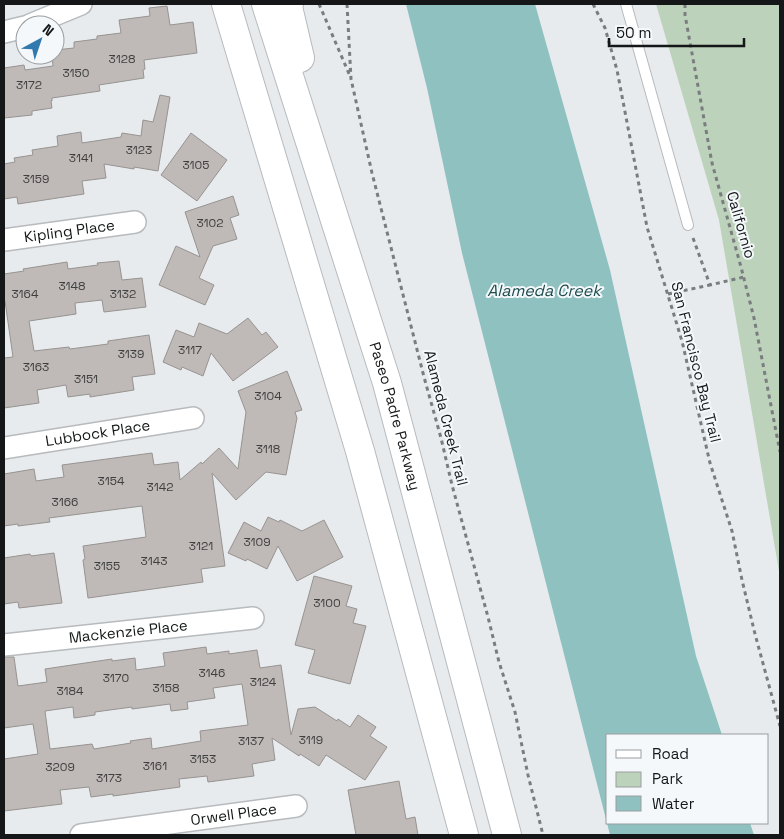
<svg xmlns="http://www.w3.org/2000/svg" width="784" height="839" font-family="'Space Grotesk',sans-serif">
<rect width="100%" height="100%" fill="#e7ebee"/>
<!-- green -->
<path fill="#bcd2ba" d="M656,4H780V577L719,220Z"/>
<!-- water -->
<path fill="#8ec1c0" d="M406,4H535L610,270L696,656L722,735H608V823H750L754,835H610L462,253L427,88Z"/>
<!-- building -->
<path fill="#bfbab8" stroke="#979391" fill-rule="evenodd" d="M167,6L170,25L193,22L197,53L144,60L145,69L143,70L144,78L99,85L100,91L52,98V101H51L52,108L32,111V115L4,118V68L24,65L25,70L53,66L52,55H55V50L74,48V42L97,39V36L121,33L119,20L150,16L149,8Z
M160,95L170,97L158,171L134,167V169L104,164L106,178L82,181L84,194L18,204L17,197L4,199V164L15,162L14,158L33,155L32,150L58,146L57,136L81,132L82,143L121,137L122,133L141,136L143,120L153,122Z
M191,133L227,160L197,201L161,175Z
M233,196L239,215L230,218L237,239L213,246L199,278L214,285L205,305L159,285L176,246L200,257L185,212Z
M119,261L122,280L142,278L146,307L104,312L102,300L75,303L76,314L29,321L34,351L69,347L70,349L108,344V341L149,335L155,374L132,377L134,390L90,397V394L68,397L66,385L37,390L39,403L4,408V358L13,357L5,301H4V274L24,271L23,269L67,262L68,269L98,265L97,263Z
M248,318L262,335L266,332L278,347L233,381L211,353L203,376L182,367L181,370L163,362L176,330L194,337L199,323L227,334Z
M287,371L302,410L295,412L297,418L286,475L266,472L236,500L212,473L225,566L201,569L203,582L88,598L83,560L85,559L83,546L146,537L142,506L49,518L50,522L18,526V524L4,526V474L34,469L36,481L64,477L62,465L152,453L154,465L178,462L180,480L201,462L202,464L219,448L238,469L246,412L238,391Z
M268,517L279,522L280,520L302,531L324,520L343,557L297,581L278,546L267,569L247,559L246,561L228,553L244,522L261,531Z
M54,553L62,603L19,608L18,602L4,604V558L30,554L31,556Z
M314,576L352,586L346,606L357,609L353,623L366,626L350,684L308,673L315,650L295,645Z
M206,647L207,654L229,651V654L257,650L260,668L281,665L291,735L298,709L315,707L337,721L338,719L350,727L358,715L376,727L370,736L387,747L365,780L326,755L319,766L300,754L299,756L272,738L275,760L252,764L254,776L208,782L207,776L179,779L180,787L113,796V794L91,797L89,787L60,790L62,804L4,811V759L38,754L33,724L4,728V657H14L18,686L47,682L45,669L112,659V661L135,658L136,670L165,666L163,653ZM242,684L248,725L200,731L201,741L152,749L151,738L130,741L131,743L94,749L92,744L50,749L45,711L73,707L74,718L95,715V712L132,707V709L170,704L171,711L188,709L187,702L215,698L213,688Z
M399,781L406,819L415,817L418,835H356L348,790Z"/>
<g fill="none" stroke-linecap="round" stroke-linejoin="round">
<!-- service casing -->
<g stroke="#b7bbbe" stroke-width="12">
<path id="service" d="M626,4L688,225"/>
</g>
<!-- minor casing -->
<g stroke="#b7bbbe" stroke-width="24">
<g id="minor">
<path d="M30,25L81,4"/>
<path d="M4,32L25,27"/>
<path id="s1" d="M4,240L135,222"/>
<path id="s2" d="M4,448L193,418"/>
<path id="s3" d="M4,645L253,618"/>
<path id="s4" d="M81,835L296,806"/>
</g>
</g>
<!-- secondary casing -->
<g stroke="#b7bbbe" stroke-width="30">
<g id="secondary">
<path d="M226,4L360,451L464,835"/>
<path id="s5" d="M266,4L387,383L507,835"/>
<path d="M289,4L288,7L300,58"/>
</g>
</g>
<!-- path -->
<path stroke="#7a7d7f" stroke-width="3" stroke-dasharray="4 4" stroke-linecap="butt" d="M319,4L350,76
M347,4L351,79L372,173L424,377L441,438L452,485L488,617L499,662L515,712L528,775L543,835
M593,4L605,28L617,70L647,227L682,341L710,463L732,531L742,580L755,634L780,726
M685,4V15L712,163L741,267L754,318L780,452
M693,238L710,285L744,277
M668,294L710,285"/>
<!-- service -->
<use href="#service" stroke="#fff" stroke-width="10"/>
<!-- minor -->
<use href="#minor" stroke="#fff" stroke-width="21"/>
<!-- secondary -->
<use href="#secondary" stroke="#fff" stroke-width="28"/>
</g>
<g text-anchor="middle" stroke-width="4" stroke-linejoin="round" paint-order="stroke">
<!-- number labels -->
<g font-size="12" fill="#3f3f3f">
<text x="122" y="63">3128</text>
<text x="76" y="77">3150</text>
<text x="29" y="89">3172</text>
<text x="139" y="154">3123</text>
<text x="81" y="162">3141</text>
<text x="196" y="169">3105</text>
<text x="36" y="183">3159</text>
<text x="210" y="227">3102</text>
<text x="72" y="290">3148</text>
<text x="25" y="298">3164</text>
<text x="123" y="298">3132</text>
<text x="190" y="354">3117</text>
<text x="131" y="358">3139</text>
<text x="36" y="371">3163</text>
<text x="86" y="383">3151</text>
<text x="268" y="400">3104</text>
<text x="268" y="453">3118</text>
<text x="111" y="485">3154</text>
<text x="160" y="491">3142</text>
<text x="65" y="506">3166</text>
<text x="257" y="546">3109</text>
<text x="201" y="550">3121</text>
<text x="154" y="565">3143</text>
<text x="107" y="570">3155</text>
<text x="327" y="607">3100</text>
<text x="212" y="677">3146</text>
<text x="116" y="682">3170</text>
<text x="263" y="686">3124</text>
<text x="166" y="692">3158</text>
<text x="70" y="695">3184</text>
<text x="311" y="744">3119</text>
<text x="251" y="745">3137</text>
<text x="203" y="763">3153</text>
<text x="155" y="770">3161</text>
<text x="60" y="771">3209</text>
<text x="109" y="782">3173</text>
</g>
<!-- street labels -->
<g font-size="15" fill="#141617" stroke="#f4f8fb">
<text transform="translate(741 225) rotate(74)" y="5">Californio</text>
<text dy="5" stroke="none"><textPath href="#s1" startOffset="66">Kipling Place</textPath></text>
<text transform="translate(696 362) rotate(76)" y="5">San Francisco Bay Trail</text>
<text dy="5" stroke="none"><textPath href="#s5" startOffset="432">Paseo Padre Parkway</textPath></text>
<text transform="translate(446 418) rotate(76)" y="5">Alameda Creek Trail</text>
<text dy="5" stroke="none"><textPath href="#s2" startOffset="95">Lubbock Place</textPath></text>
<text dy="5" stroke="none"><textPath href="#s3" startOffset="125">Mackenzie Place</textPath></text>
<text dy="5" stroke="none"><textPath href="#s4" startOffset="154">Orwell Place</textPath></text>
</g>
<!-- water labels -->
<g font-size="16" font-style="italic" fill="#1c4b4b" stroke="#f4f8fb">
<text x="544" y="296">Alameda Creek</text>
</g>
</g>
<!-- border -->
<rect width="784" height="839" fill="none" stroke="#141617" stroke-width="10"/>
<!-- legend -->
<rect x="606" y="734" width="162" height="90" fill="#f4f8fb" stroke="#9a9ea0"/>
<rect x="616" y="750" width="25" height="8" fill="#ffffff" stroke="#9a9ea0"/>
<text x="652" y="759" font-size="15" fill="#141617">Road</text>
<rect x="616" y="772" width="25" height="15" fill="#bcd2ba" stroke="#9a9ea0"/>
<text x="652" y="784" font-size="15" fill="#141617">Park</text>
<rect x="616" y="796" width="25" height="15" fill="#8ec1c0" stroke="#9a9ea0"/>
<text x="652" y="809" font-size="15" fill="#141617">Water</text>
<!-- north arrow -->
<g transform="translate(40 40) rotate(40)"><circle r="24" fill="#f4f8fb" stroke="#9a9ea0"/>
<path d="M0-4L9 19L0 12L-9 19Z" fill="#3279ae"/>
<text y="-8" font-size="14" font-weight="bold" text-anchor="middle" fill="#141617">N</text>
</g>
<!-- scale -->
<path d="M609 38v8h135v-8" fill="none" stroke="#141617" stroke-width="2.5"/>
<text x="616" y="38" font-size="15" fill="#141617" stroke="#f4f8fb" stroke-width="4" paint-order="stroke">50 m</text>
</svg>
